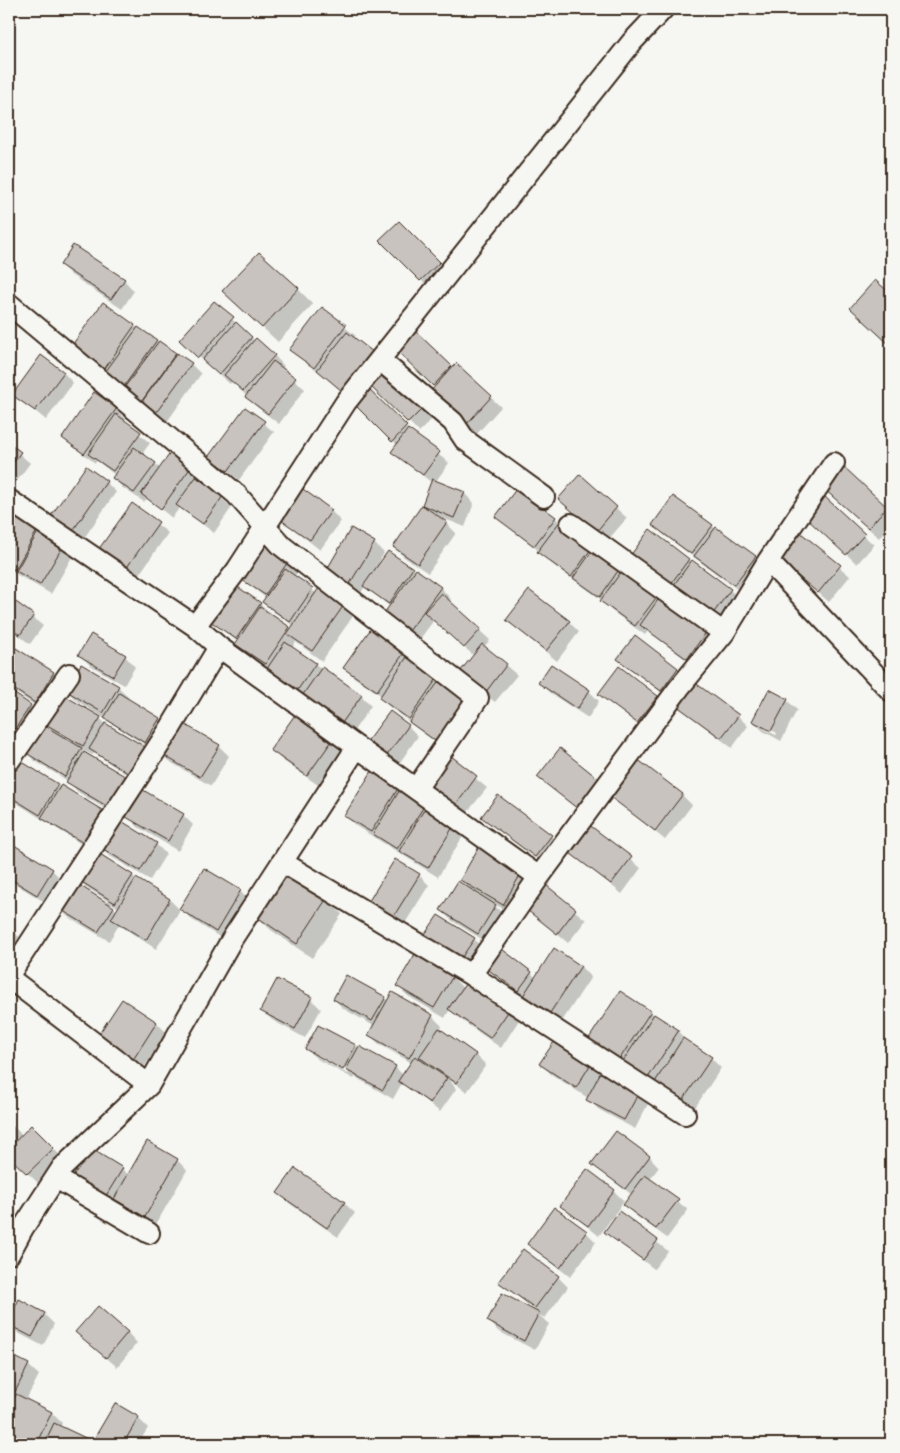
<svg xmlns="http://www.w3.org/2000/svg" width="900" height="1453" font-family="'Gochi Hand',sans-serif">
<rect width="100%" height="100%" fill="#f6f6f2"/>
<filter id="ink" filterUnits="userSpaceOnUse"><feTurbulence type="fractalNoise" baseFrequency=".02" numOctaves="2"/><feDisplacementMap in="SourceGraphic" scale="10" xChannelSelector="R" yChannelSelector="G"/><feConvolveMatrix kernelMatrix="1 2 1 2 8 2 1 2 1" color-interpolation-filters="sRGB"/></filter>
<g filter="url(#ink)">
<!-- shadow -->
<path fill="#0003" fill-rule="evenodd" d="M399,223L449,273L431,290L381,240Z
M61,265L124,280L134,291L122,309L71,275Z
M298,289L313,304L278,342L239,306Z
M214,302L255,341L274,355L284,366L281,369L305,389L279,424L257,407L232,381L230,384L191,350Z
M103,304L191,364L201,374L164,426L82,358Z
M322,309L356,336L354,339L432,419L419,432L368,381L364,386L415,436L449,463L436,481L464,493L474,503L465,527L440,517L456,533L428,573L404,557L394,547L423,505L432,483L393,452L397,445L353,399L291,350Z
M412,330L452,368L456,365L501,407L475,436L436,387L405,358Z
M63,372L73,383L46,420L14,394Z
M95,394L116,409L126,419L125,422L150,443L142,454L161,469L190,468L201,478L199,480L232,507L214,533L180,507L172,518L147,498L144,502L123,488L113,478L115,475L97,461L95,463L63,438Z
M245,408L274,432L239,480L210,456Z
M9,445L30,463L9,492Z
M843,468L891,513V524L879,538L835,498Z
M580,476L627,518L607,541L570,509Z
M106,482L116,492L82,541L62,527Z
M824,498L874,545L857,564L817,527Z
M132,504L168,533L136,579L109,560Z
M331,511L341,521L320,550L280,518Z
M13,516L62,547L72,557L51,594L9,570V524Z
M497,517L555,518L706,632L717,642L697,668L648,631L645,635L612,611L602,600L549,562L539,551Z
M654,525L712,526L755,557L765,567L745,595L664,535Z
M801,535L850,576L829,602L780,560Z
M262,541L299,570L294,577L316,593L343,606L353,616L322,661L296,642L292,648L361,696L371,706L353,732L247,654L238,642L209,619L260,604L292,630L294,626L274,612L264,602L266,598L238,576Z
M374,543L384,553L379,562L380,563L388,552L441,588L451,599L448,602L490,640L484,647L517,675L495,702L470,683L474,656L434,620L417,643L390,607L365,586L360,595L337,581Z
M688,559L730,590L741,600L723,624L641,566Z
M9,598L43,626L30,644L9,628Z
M507,620L569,622L579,632L557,661Z
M372,628L482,715L452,755L391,708L380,698L382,696L355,678L345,668Z
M12,647L53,673L63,683L45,712L9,688V651Z
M80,655L125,656L135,667L124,685L90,665Z
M619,659L678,668L688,679L671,700Z
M81,665L118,687L129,697L127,699L160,719L170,729L156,752L76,700L66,690Z
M619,668L667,707L648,733L600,694Z
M540,683L589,691L599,701L588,718L550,693Z
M9,692L30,706L40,716L25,739L9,728Z
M787,700L797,710L781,741L763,731L753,721ZM764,726L777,733L776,735L764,729Z
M678,706L738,716L748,726L732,748Z
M297,713L343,749L318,785L282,760L272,750Z
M100,718L107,726L141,784L94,753L93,755L82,750L87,755L120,818L78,792L68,781L35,761L24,750L9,772V733L15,738L53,731L44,721Z
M408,726L418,736L396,768L377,754Z
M219,746L229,756L211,786L172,763L161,753Z
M446,754L487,788L466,814L425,781Z
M19,762L156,844L166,854L150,880L110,856L102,848L98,854L170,900L180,910L156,949L119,925L109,941L67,916L57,906L107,903L108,901L86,887L76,877L92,851L9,798V779ZM111,903L119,908L117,911L110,904Z
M398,788L465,833L438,877L356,826L346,816Z
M682,795L692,805L665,840L611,796Z
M183,815L193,825L178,851L138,827L128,816Z
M483,817L551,836L561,846L546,866Z
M588,825L641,868L622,894L569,851Z
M9,841L52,870L62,880L48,904L9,880Z
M480,847L532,881L514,914L492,903L505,916L488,943L451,920L441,910L471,890L461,880Z
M419,875L429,885L402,928L379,914Z
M546,887L586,920L568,943L528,910Z
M240,891L250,902L226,941L191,919L181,909Z
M326,899L342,914L312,958L271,930L255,915Z
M9,926L19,937L9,952Z
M474,939L484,949L468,973L433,950Z
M554,950L581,967L591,977L557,1029L524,997L485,966L531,973L536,978Z
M452,977L464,989L509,1010L519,1020L501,1048L460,1019L450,1009L445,1018L408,996L398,986Z
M385,998L388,1001L432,1016L442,1026L440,1031L476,1055L486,1065L467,1092L450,1080L456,1089L440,1112L402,1083L393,1099L355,1077L354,1079L317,1059L306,1049L318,1026L395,1067L403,1075L412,1063L379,1044L369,1034L374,1026L344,1009L334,999ZM317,1054L349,1071L348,1074L317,1057Z
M311,999L321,1009L305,1038L272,1020L262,1010Z
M123,1001L157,1023L167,1033L141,1072L107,1050Z
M650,1012L678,1031L688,1043L711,1058L721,1068L694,1109L660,1085L657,1090L598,1053Z
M591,1063L602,1073L650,1100L635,1129L598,1109L588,1098L551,1074L541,1064Z
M9,1122L23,1136L31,1127L63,1158L38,1183L9,1155Z
M90,1150L122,1169L129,1175L177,1160L187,1170L155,1226L126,1209L119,1202L115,1208L83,1189Z
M649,1156L659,1167L650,1179L688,1210L667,1238L635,1215L625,1205L632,1195L593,1164Z
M296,1169L344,1203L355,1213L338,1237L289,1203L279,1193Z
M614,1191L624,1201L599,1236L561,1205Z
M619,1213L668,1251L654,1269L606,1232Z
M586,1232L596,1242L570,1277L529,1244Z
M558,1277L568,1287L545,1318L539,1315L549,1324L535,1350L498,1331L488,1320L537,1312L500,1282Z
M20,1301L44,1314L54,1324L43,1346L18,1333L9,1324Z
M77,1332H127L137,1343L117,1367Z
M9,1356L28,1365L39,1375L26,1400L52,1413L62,1423L60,1427L94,1444H9V1412L11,1407L9,1406Z
M138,1418L148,1428L138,1444H104L96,1437Z
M169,1440L177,1444H167Z"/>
<!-- building -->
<path fill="#c8c3be" stroke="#3b2a1e" d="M399,221L440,262L420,281L379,240Z
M73,245L125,279L111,299L60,265Z
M259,252L299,288L262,328L222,291Z
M875,280L891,294V346L850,308Z
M214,301L234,317L198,358L179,340Z
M103,302L135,325L103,371L70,348Z
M322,307L346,325L314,368L289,350Z
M236,322L252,337L219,375L202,360Z
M138,327L157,340L122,389L103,375Z
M412,328L452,366L433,386L393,347Z
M347,332L373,352L342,391L317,370Z
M256,338L275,355L243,391L224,375Z
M159,341L176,353L139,405L121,392Z
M177,353L192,363L153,417L139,406Z
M41,355L64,372L35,411L12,395Z
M273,361L296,378L268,414L245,397Z
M456,363L492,396L464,427L427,395Z
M382,367L423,408L408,423L366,382Z
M365,385L407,426L392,442L350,400Z
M94,392L117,408L84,454L62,438Z
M245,407L265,421L228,471L208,457Z
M116,414L141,432L113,471L88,454Z
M408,429L440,452L423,475L391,452Z
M9,443L21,452L9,468Z
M134,447L156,463L134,493L112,478Z
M171,452L191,467L161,509L141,494Z
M86,466L107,481L72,532L50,517Z
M843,466L887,507L868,528L823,488Z
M580,474L617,507L596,532L558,499Z
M196,477L223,496L203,524L176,505Z
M432,479L465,492L454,518L422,505Z
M300,487L332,510L310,540L278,518Z
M517,488L556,517L534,546L495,517Z
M673,496L713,525L691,554L652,525Z
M824,496L865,534L846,555L805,517Z
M132,503L159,522L125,570L98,550Z
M422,505L447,522L418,564L393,547Z
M13,515L38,529L15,570L9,567V522Z
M561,520L594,545L571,577L537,552Z
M716,527L756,556L734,585L694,556Z
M351,528L375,542L349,585L326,571Z
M650,529L689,559L670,585L630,556Z
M38,532L63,546L40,585L16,571Z
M801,533L841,565L818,593L779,560Z
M261,540L290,559L265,595L236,576Z
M595,547L622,565L600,597L573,578Z
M388,551L413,568L389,604L363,586Z
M692,560L731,589L712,615L673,586Z
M624,568L659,594L635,626L600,601Z
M285,569L313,588L290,622L262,602Z
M416,569L441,587L407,634L382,616Z
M232,583L261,603L236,639L207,619Z
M319,588L344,605L312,651L287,634Z
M529,590L570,621L546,651L506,620Z
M441,593L481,629L464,648L424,612Z
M9,597L34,615L20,635L9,627Z
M660,597L707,631L687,659L640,625Z
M260,607L290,627L265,664L235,644Z
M372,627L406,650L377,691L343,668Z
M91,634L126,655L113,676L78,655Z
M635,635L678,668L661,691L617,659Z
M285,642L316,663L297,691L266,670Z
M482,644L507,664L485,693L459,673Z
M11,645L54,672L35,703L9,686V649Z
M407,657L438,677L409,719L379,698Z
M81,664L119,686L103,713L65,690Z
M551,664L590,690L577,709L538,683Z
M619,666L658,696L637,723L598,694Z
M322,667L362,695L342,723L302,696Z
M440,680L472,704L441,745L409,722Z
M694,682L739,715L721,738L677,706Z
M769,689L788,699L771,731L752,721Z
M9,690L31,705L15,729L9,725Z
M60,693L101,717L83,746L42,722Z
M119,693L160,718L145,743L104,718Z
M390,711L409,725L385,758L365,744Z
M297,712L334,738L307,776L270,750Z
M179,721L220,745L200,777L160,753Z
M40,723L82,748L65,777L23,751Z
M105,723L147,748L131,775L89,749Z
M560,748L600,780L578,809L537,777Z
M84,752L128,778L110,808L66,782Z
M446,752L477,776L456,805L424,781Z
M637,759L683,794L655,831L609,796Z
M19,760L58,784L40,815L9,796V777Z
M372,771L399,787L371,832L344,816Z
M61,785L107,813L87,845L41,818Z
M401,788L426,803L397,849L373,834Z
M143,790L184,814L168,841L126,817Z
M498,795L552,835L535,857L481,817Z
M427,805L456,822L428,868L399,851Z
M115,817L157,843L140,871L98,846Z
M588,824L632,857L611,884L567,851Z
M14,845L53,869L37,895L9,878V854Z
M480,845L523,870L503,905L460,880Z
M92,849L133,875L115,903L74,877Z
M395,859L420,874L392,919L367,904Z
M204,868L241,890L216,932L179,909Z
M285,869L327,898L297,944L254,915Z
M136,878L170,899L146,940L111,919Z
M71,880L114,907L98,932L55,906Z
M458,881L496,905L478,934L440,910Z
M546,885L576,909L557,934L527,910Z
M438,915L475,938L457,964L421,940Z
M498,946L532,972L518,991L483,966Z
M554,948L581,966L546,1019L519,1002Z
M415,954L453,976L434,1008L396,986Z
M346,975L386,997L372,1021L333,999Z
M277,979L312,997L295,1029L260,1011Z
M468,980L510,1009L490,1038L448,1009Z
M620,991L651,1011L617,1063L586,1043Z
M392,992L433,1015L409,1058L368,1035Z
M122,999L157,1022L131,1063L95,1040Z
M654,1014L679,1030L646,1081L621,1064Z
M318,1025L356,1045L343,1070L305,1049Z
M439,1028L476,1054L456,1083L419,1057Z
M683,1038L712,1057L683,1100L655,1082Z
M556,1039L592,1062L576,1088L539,1064Z
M359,1046L396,1066L383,1090L346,1070Z
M415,1056L447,1078L430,1103L398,1081Z
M603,1068L641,1089L624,1120L586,1100Z
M31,1125L54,1148L27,1174L9,1157V1148Z
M616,1131L650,1156L625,1189L591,1164Z
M147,1141L178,1159L145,1217L114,1199Z
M90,1148L123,1168L104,1199L71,1180Z
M295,1168L345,1202L327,1228L277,1193Z
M587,1169L615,1190L588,1226L560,1206Z
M645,1175L679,1199L656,1229L623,1205Z
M554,1207L587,1231L560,1268L527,1244Z
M619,1211L658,1240L643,1260L604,1232Z
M523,1249L559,1276L535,1308L498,1282Z
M502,1293L539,1313L524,1341L487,1321Z
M19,1299L45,1313L32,1337L9,1325V1319Z
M98,1306L128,1332L106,1358L75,1332Z
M9,1354L29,1364L10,1402H9Z
M16,1394L52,1412L36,1444H9V1409Z
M115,1403L139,1417L123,1444H106L95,1437Z
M54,1423L92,1441L91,1444H44Z"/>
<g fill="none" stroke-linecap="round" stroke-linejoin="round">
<!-- street casing -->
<g stroke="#3b2a1e" stroke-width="24">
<path id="street" d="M9,304L236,494L282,546L478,698L416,789
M380,360L453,422L465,440L544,497
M9,500L195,626L219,647L357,747L232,939L149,1085L62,1168L23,1228L9,1254
M571,524L724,633
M768,561L891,691
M195,626L237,570L346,402L632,42L663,9
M357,747L539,877L679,688L724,633L768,561L834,463
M9,761L69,674
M282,862L471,975L685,1114
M9,975L171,727L219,647
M471,975L539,877
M9,978L149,1085
M56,1178L149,1233"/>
</g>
<!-- street -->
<use href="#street" stroke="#f6f6f2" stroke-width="20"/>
</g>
</g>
<!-- margin -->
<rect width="900" height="1453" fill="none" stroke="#f6f6f2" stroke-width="30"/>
<rect x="15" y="15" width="870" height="1423" fill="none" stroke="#3b2a1e" stroke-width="2" filter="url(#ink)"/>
</svg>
